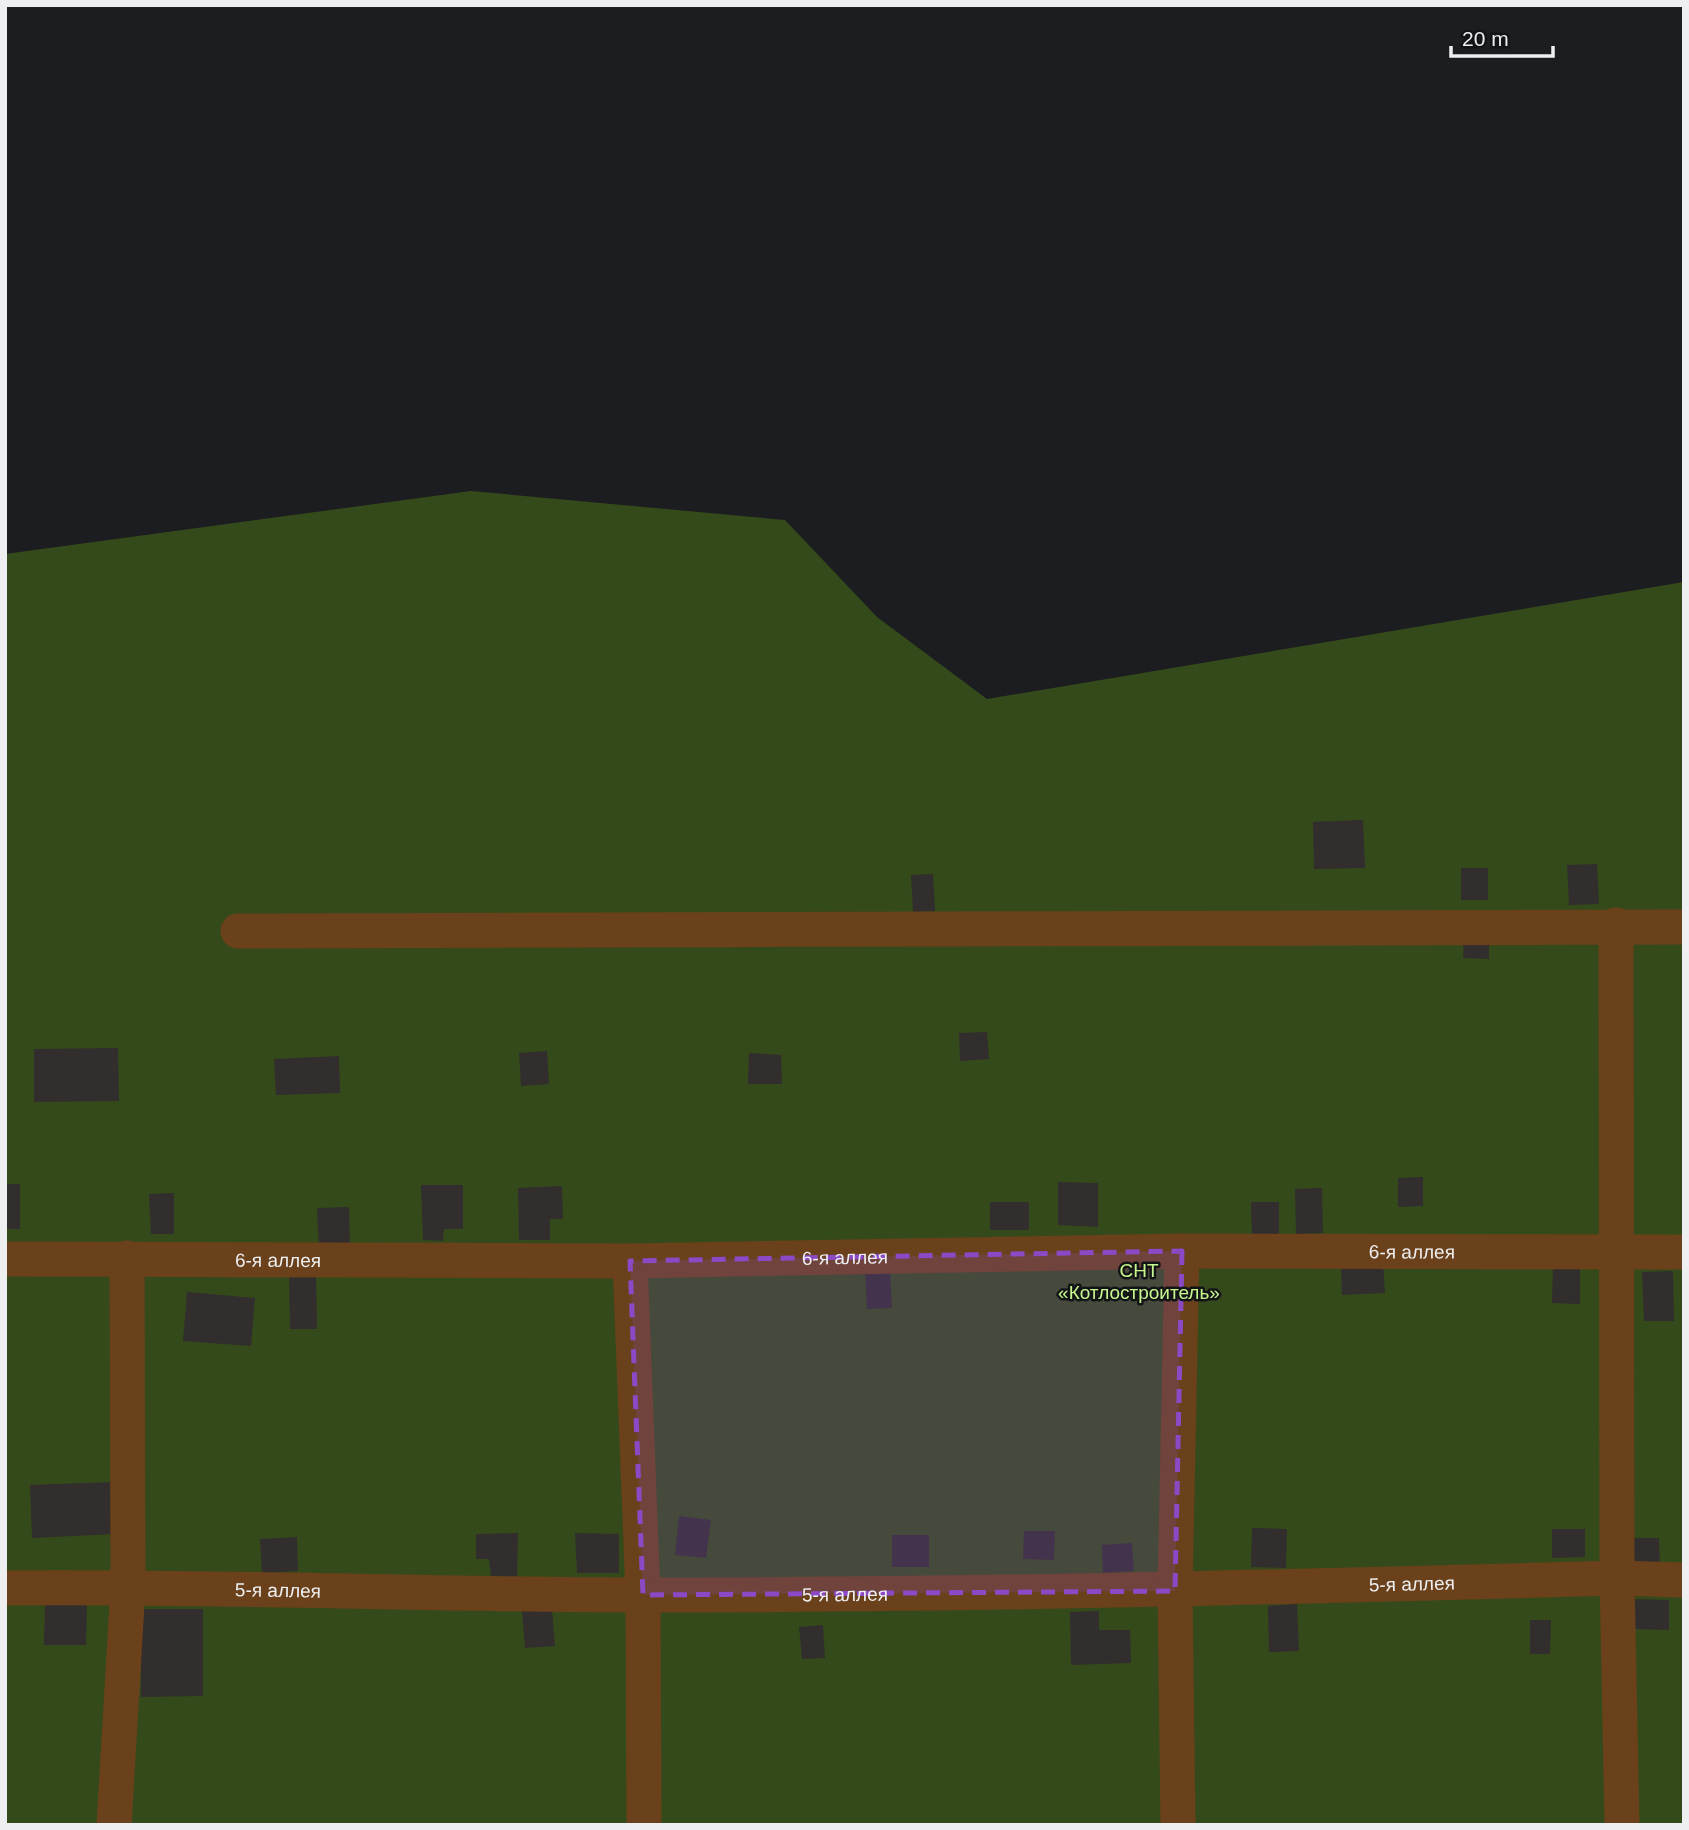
<svg xmlns="http://www.w3.org/2000/svg" width="1689" height="1830" font-family="Arial,sans-serif">
<rect width="100%" height="100%" fill="#1c1d20"/>
<!-- green -->
<path fill="#354a1a" d="M471,491L785,520L877,617L987,699L1684,582V1825H5V554Z"/>
<!-- building -->
<path fill="#312e2d" d="M1363,820L1365,868L1314,869L1313,822Z
M1597,864L1599,904L1569,905L1567,865Z
M1461,868H1488V900H1461Z
M933,874L935,911L913,912L911,875Z
M1464,932L1489,934V959L1463,958Z
M987,1032L989,1059L960,1061L959,1033Z
M118,1048L119,1101L34,1102V1049Z
M547,1051L549,1084L521,1086L519,1053Z
M749,1053L781,1055L782,1084H748Z
M339,1056L340,1093L276,1095L274,1059Z
M1423,1177V1206L1398,1207V1178Z
M1058,1182L1098,1183V1227L1058,1225Z
M5,1184H20V1229H5Z
M421,1185H463V1229H444L443,1241L423,1240Z
M562,1186L563,1219H550V1240H519L518,1188Z
M1322,1188L1323,1233L1296,1234L1295,1189Z
M174,1193V1234H151L149,1194Z
M990,1202H1029V1230H990Z
M1251,1202H1279V1239H1252Z
M349,1207L350,1248L319,1249L317,1208Z
M1383,1263L1385,1293L1342,1295L1341,1265Z
M1553,1263L1580,1264V1304L1552,1303Z
M890,1270L892,1308L867,1309L865,1271Z
M1673,1271L1674,1321H1644L1642,1272Z
M289,1272H316L317,1329H290Z
M187,1292L255,1298L251,1346L183,1341Z
M114,1482L116,1534L32,1538L30,1485Z
M679,1516L711,1520L706,1558L675,1555Z
M1252,1528L1287,1529L1286,1568L1251,1567Z
M1552,1529H1585V1557L1552,1558Z
M1024,1531H1055L1054,1560L1023,1559Z
M518,1533L517,1577L491,1576L489,1559H476V1534Z
M575,1533L619,1534V1573H577Z
M892,1535H929V1567H892Z
M297,1537L298,1571L262,1573L260,1539Z
M1633,1538H1659L1660,1569L1635,1568Z
M1132,1543L1134,1571L1103,1573L1102,1545Z
M1634,1599L1669,1600V1630L1633,1629Z
M45,1603L87,1604L86,1645H44Z
M1297,1604L1299,1651L1269,1652L1268,1606Z
M141,1609H203V1696L141,1697Z
M552,1609L555,1646L525,1648L522,1611Z
M1099,1611V1630H1130L1131,1663L1071,1665L1070,1612Z
M1530,1620H1551L1550,1654H1530Z
M823,1625L825,1658L802,1659L799,1627Z"/>
<g fill="none" stroke-linecap="round" stroke-linejoin="round">
<!-- street -->
<g stroke="#6a411b" stroke-width="35">
<path d="M1616,925L1617,1578L1622,1825"/>
<path d="M238,931L1684,927"/>
<path id="s1" d="M5,1259L630,1261L1182,1251L1684,1252"/>
<path d="M630,1261L643,1595L644,1825"/>
<path id="s2" d="M5,1588C219,1586 432,1595 645,1595C969,1595 1293,1587 1617,1578L1684,1580"/>
<path d="M114,1825L128,1587L127,1258"/>
<path d="M1178,1825L1175,1591L1182,1251"/>
</g>
</g>
<!-- marked area -->
<path fill="#8c49c6" fill-opacity="0.2" stroke="#8c49c6" stroke-width="5" stroke-dasharray="14 9" stroke-linejoin="round" d="M1182,1251L1175,1591L643,1595L630,1261Z"/>
<g text-anchor="middle" stroke-width="5" stroke-linejoin="round" paint-order="stroke">
<!-- street labels -->
<g font-size="19" fill="#eeeff1" stroke="#131416">
<text dy="7" stroke="none"><textPath href="#s1" startOffset="1407">6-я аллея</textPath></text>
<text dy="7" stroke="none"><textPath href="#s1" startOffset="840">6-я аллея</textPath></text>
<text dy="7" stroke="none"><textPath href="#s1" startOffset="273">6-я аллея</textPath></text>
<text dy="7" stroke="none"><textPath href="#s2" startOffset="1407">5-я аллея</textPath></text>
<text dy="7" stroke="none"><textPath href="#s2" startOffset="273">5-я аллея</textPath></text>
<text dy="7" stroke="none"><textPath href="#s2" startOffset="840">5-я аллея</textPath></text>
</g>
<!-- park labels -->
<g font-size="19" fill="#c7f68e" stroke="#131416">
<text x="1139" y="1277">СНТ<tspan x="1139" dy="22">«Котлостроитель»</tspan></text>
</g>
</g>
<!-- border -->
<rect width="1689" height="1830" fill="none" stroke="#eeeff1" stroke-width="14"/>
<!-- scale -->
<path d="M1451 46v10h102v-10" fill="none" stroke="#eeeff1" stroke-width="3.5"/>
<text x="1462" y="46" font-size="21" fill="#eeeff1" stroke="#131416" stroke-width="5" paint-order="stroke">20 m</text>
</svg>
